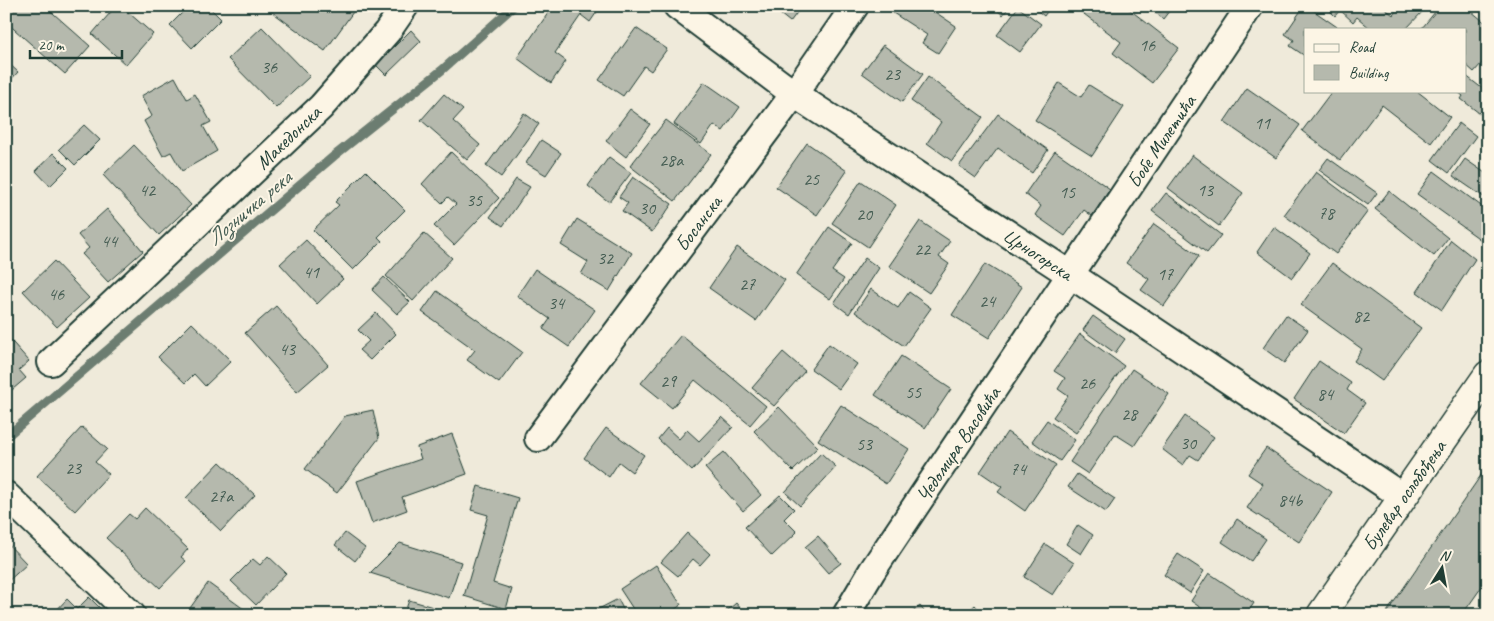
<svg xmlns="http://www.w3.org/2000/svg" width="1494" height="621" font-family="Caveat,sans-serif">
<rect width="100%" height="100%" fill="#efeada"/>
<filter id="ink" filterUnits="userSpaceOnUse"><feTurbulence type="fractalNoise" baseFrequency=".02" numOctaves="2"/><feDisplacementMap in="SourceGraphic" scale="10" xChannelSelector="R" yChannelSelector="G"/><feConvolveMatrix kernelMatrix="1 2 1 2 8 2 1 2 1" color-interpolation-filters="sRGB"/></filter>
<g filter="url(#ink)">
<g fill="none" stroke-linecap="round" stroke-linejoin="round">
<!-- stream -->
<path stroke="#6c7d71" stroke-width="9" d="M6,437L334,156L442,70L514,6"/>
</g>
<!-- building -->
<path fill="#b5b9ad" stroke="#1f3d34" d="M8,6H45L90,46L65,74L6,22Z
M116,6H121L153,34L126,65L92,34Z
M189,6H208L221,19L192,48L170,25Z
M264,6H345L353,12L325,51Z
M553,6H601L590,22L581,15L555,53L566,61L551,83L517,58Z
M770,6H802L790,22Z
M898,6H926L956,26L938,53L922,43L927,35L893,13Z
M992,6H1010L1003,15Z
M1032,6H1051L1044,16Z
M1084,6H1125L1179,48L1152,83L1113,53L1121,42L1080,11Z
M1147,6H1173L1163,19Z
M1304,6H1307L1340,29H1305V56L1290,46L1294,40L1285,34Z
M1325,6H1382L1393,15L1400,6H1418L1423,11L1406,29H1371L1357,17L1353,22L1340,10L1335,16Z
M1440,6H1465L1488,25V56L1474,72L1465,64V29L1422,28Z
M1018,7L1041,24L1020,52L997,35Z
M262,27L310,76L276,108L228,59Z
M636,28L667,49L651,71L644,66L623,96L599,80Z
M411,30L421,41L386,75L376,65Z
M883,45L923,74L902,102L862,73Z
M6,61L18,72L6,85Z
M1465,75L1488,93V120L1461,99L1463,96L1457,91H1465Z
M175,77L187,99L195,94L211,122L203,126L217,151L182,171L171,152L163,156L144,121L152,116L141,96Z
M928,77L983,117L952,161L927,143L941,122L911,101Z
M704,82L740,107L723,131L714,125L701,144L674,124Z
M1059,83L1081,97L1089,85L1124,107L1092,156L1035,120Z
M1247,88L1300,125L1276,158L1224,122Z
M1332,91H1417L1450,117L1431,143L1382,105L1340,160L1302,131Z
M444,94L463,110L453,121L480,145L467,160L421,120Z
M630,109L650,124L626,157L606,141Z
M524,113L539,124L501,177L486,166Z
M998,114L1048,150L1032,173L998,148L976,178L959,166Z
M666,120L711,154L675,201L630,166Z
M1459,123L1476,136L1449,173L1432,160Z
M84,125L100,140L75,165L59,149Z
M541,140L561,153L546,175L526,163Z
M807,143L847,171L817,215L776,187Z
M134,145L191,205L159,235L103,175Z
M1055,151L1110,189L1092,216L1084,210L1065,236L1035,215L1041,206L1025,194Z
M451,152L499,198L454,245L434,226L456,204L448,197L442,203L422,184Z
M53,153L68,168L50,186L36,171Z
M1192,155L1243,193L1219,226L1168,188Z
M609,157L631,173L609,202L588,186Z
M1328,158L1377,193L1368,205L1319,170Z
M1465,159L1488,175V200L1453,176Z
M366,171L405,210L378,237L382,241L353,270L313,230L339,205L335,202Z
M1434,171L1488,211V245L1417,194Z
M1316,172L1368,211L1336,254L1284,215Z
M633,177L672,204L652,232L622,211L628,203L619,197Z
M516,179L530,187L503,226L490,217Z
M861,181L896,205L868,247L832,223Z
M1389,191L1448,238L1434,256L1375,209Z
M1166,193L1221,235L1207,253L1152,211Z
M107,209L143,251L108,282L82,254L89,248L78,235Z
M577,219L632,253L609,291L581,274L588,262L561,245Z
M920,221L950,241L939,257L949,264L929,293L889,266Z
M1154,224L1199,256L1164,306L1141,290L1149,279L1126,263Z
M829,227L852,243L832,271L844,279L830,299L796,275Z
M1274,227L1310,253L1292,278L1257,252Z
M424,233L452,258L413,301L386,276Z
M306,240L343,279L317,304L280,264Z
M1451,240L1475,259L1442,310L1417,292Z
M737,247L785,280L756,321L709,288Z
M865,258L879,268L849,314L834,303Z
M54,261L89,298L57,327L23,291Z
M1332,263L1421,328L1382,381L1354,361L1362,349L1301,305Z
M985,264L1022,287L989,338L952,315Z
M535,269L595,310L569,347L543,329L550,319L517,296Z
M384,277L410,302L397,314L372,290Z
M871,289L898,308L909,292L931,308L904,346L855,312Z
M437,291L522,352L499,383L467,360L475,350L422,312Z
M276,306L328,365L297,392L245,333Z
M376,313L396,334L370,360L359,350L369,341L358,330Z
M1286,315L1308,330L1284,363L1263,348Z
M1093,316L1125,339L1115,353L1083,330Z
M192,323L231,361L205,386L194,374L185,383L158,357Z
M1080,334L1124,366L1076,433L1053,417L1068,396L1058,389L1065,378L1054,371Z
M6,335L29,361L19,370L26,378L6,395Z
M681,335L766,406L750,425L695,380L672,408L641,383Z
M829,344L857,364L839,389L811,369Z
M783,352L805,371L774,406L752,388Z
M901,356L951,389L925,428L875,395Z
M1319,361L1351,383L1347,390L1365,403L1344,433L1294,399Z
M1132,369L1169,394L1134,446L1115,434L1088,474L1070,462Z
M841,405L909,449L886,484L818,440Z
M779,407L818,447L793,471L754,431Z
M373,410L379,438L337,493L305,469L345,416Z
M1185,416L1214,437L1198,460L1190,455L1183,465L1162,449Z
M722,417L733,427L692,471L658,439L667,428L679,439L687,430L699,441Z
M1047,420L1075,440L1060,461L1032,441Z
M82,427L107,449L95,462L109,474L75,511L37,476Z
M606,428L644,455L632,472L619,462L609,477L584,458Z
M1007,432L1056,465L1025,511L998,492L1002,487L980,472Z
M452,434L467,474L402,497L407,510L372,523L357,481L421,459L417,447Z
M1266,448L1332,492L1299,542L1247,508L1263,484L1248,474Z
M724,452L761,495L743,511L705,468Z
M821,453L836,467L800,506L785,492Z
M220,462L255,495L221,531L186,498Z
M1488,465V578L1462,615H1385Z
M1077,474L1115,499L1106,512L1068,487Z
M478,486L518,498L493,583L512,589L506,609L464,596L488,515L471,510Z
M780,495L794,509L784,519L797,532L772,556L745,527Z
M145,508L188,549L181,557L186,561L160,588L106,538L129,514L135,519Z
M1237,519L1266,539L1251,561L1222,542Z
M1078,525L1093,535L1081,554L1066,544Z
M345,533L365,548L355,561L335,545Z
M687,533L710,554L700,565L693,559L678,576L661,562Z
M818,536L841,563L828,573L805,547Z
M6,542L27,564L6,583Z
M400,543L461,562L449,598L370,573Z
M1045,544L1074,563L1053,595L1024,577Z
M1178,554L1204,571L1190,593L1164,575Z
M268,556L286,573L256,605L231,581L253,559L260,565Z
M656,565L681,605L667,615H637L620,589Z
M1209,573L1254,603L1246,615H1207L1208,613L1191,601Z
M208,583L252,615H185Z
M89,597L107,615H52L67,599L77,609Z
M618,599L626,615H587Z
M409,600L433,607L431,615H404Z
M736,603L746,615H722Z
M975,605L984,615H964Z
M920,606L927,615H909Z"/>
<g fill="none" stroke-linecap="round" stroke-linejoin="round">
<!-- street casing -->
<g stroke="#1f3d34" stroke-width="30">
<path id="street" d="M677,6L794,94L1071,275L1403,497
M51,362L321,107L387,32L405,6
M538,438L794,94L855,6
M6,495L132,615
M846,615L872,571L1250,6"/>
</g>
<!-- secondary casing -->
<g stroke="#1f3d34" stroke-width="31">
<path id="secondary" d="M1321,615L1488,375"/>
</g>
<!-- street -->
<use href="#street" stroke="#fcf5e5" stroke-width="26"/>
<!-- secondary -->
<use href="#secondary" stroke="#fcf5e5" stroke-width="28"/>
</g>
</g>
<g text-anchor="middle" stroke-width="4" stroke-linejoin="round" paint-order="stroke">
<!-- number labels -->
<g font-size="18" fill="#445c52">
<text x="1147" y="51">16</text>
<text x="269" y="73">36</text>
<text x="892" y="80">23</text>
<text x="1262" y="129">11</text>
<text x="671" y="166">28a</text>
<text x="811" y="185">25</text>
<text x="147" y="196">42</text>
<text x="1205" y="196">13</text>
<text x="1067" y="198">15</text>
<text x="474" y="206">35</text>
<text x="647" y="214">30</text>
<text x="1326" y="219">78</text>
<text x="864" y="220">20</text>
<text x="109" y="247">44</text>
<text x="922" y="255">22</text>
<text x="605" y="264">32</text>
<text x="311" y="278">41</text>
<text x="1165" y="280">17</text>
<text x="747" y="290">27</text>
<text x="56" y="300">46</text>
<text x="987" y="307">24</text>
<text x="556" y="309">34</text>
<text x="1361" y="322">82</text>
<text x="287" y="355">43</text>
<text x="668" y="387">29</text>
<text x="1087" y="389">26</text>
<text x="913" y="398">55</text>
<text x="1325" y="400">84</text>
<text x="1129" y="420">28</text>
<text x="1188" y="449">30</text>
<text x="864" y="450">53</text>
<text x="73" y="474">23</text>
<text x="1018" y="475">74</text>
<text x="221" y="502">27a</text>
<text x="1290" y="506">84b</text>
</g>
<!-- street labels -->
<g font-size="20" fill="#1f3d34" stroke="#fcf5e5">
<text transform="translate(288 137) rotate(-44)" y="7">Македонска</text>
<text transform="translate(1161 141) rotate(-56)" y="7">Бобе Милетића</text>
<text transform="translate(698 223) rotate(-53)" y="7">Босанска</text>
<text transform="translate(1038 254) rotate(33)" y="7">Црногорска</text>
<text transform="translate(958 444) rotate(-56)" y="7">Чедомира Васовића</text>
<text transform="translate(1404 495) rotate(-55)" y="7">Булевар ослобођења</text>
</g>
<!-- water labels -->
<g font-size="21" font-style="italic" fill="#455d53" stroke="#fcf5e5">
<text transform="translate(249 208) rotate(-40)" y="7">Лозничка река</text>
</g>
</g>
<!-- margin -->
<rect width="1494" height="621" fill="none" stroke="#fcf5e5" stroke-width="25"/>
<rect x="12" y="12" width="1469" height="596" fill="none" stroke="#1f3d34" stroke-width="2" filter="url(#ink)"/>
<!-- legend -->
<rect x="1304" y="28" width="162" height="65" fill="#fcf5e5" stroke="#a4ab9e"/>
<rect x="1314" y="44" width="25" height="8" fill="#fcf5e5" stroke="#a4ab9e"/>
<text x="1349" y="52" font-size="15" fill="#1f3d34">Road</text>
<rect x="1314" y="65" width="25" height="15" fill="#b5b9ad" stroke="#a4ab9e"/>
<text x="1349" y="78" font-size="15" fill="#1f3d34">Building</text>
<!-- north arrow -->
<g transform="translate(1442 568) rotate(11)" stroke="#fcf5e5" stroke-width="4" paint-order="stroke">
<path d="M0-4L9 19L0 12L-9 19Z" fill="#1f3d34"/>
<text y="-8" font-size="14" font-weight="bold" text-anchor="middle" fill="#1f3d34">N</text>
</g>
<!-- scale -->
<path d="M30 50v8h92v-8" fill="none" stroke="#1f3d34" stroke-width="2.5"/>
<text x="38" y="50" font-size="15" fill="#1f3d34" stroke="#fcf5e5" stroke-width="4" paint-order="stroke">20 m</text>
</svg>
